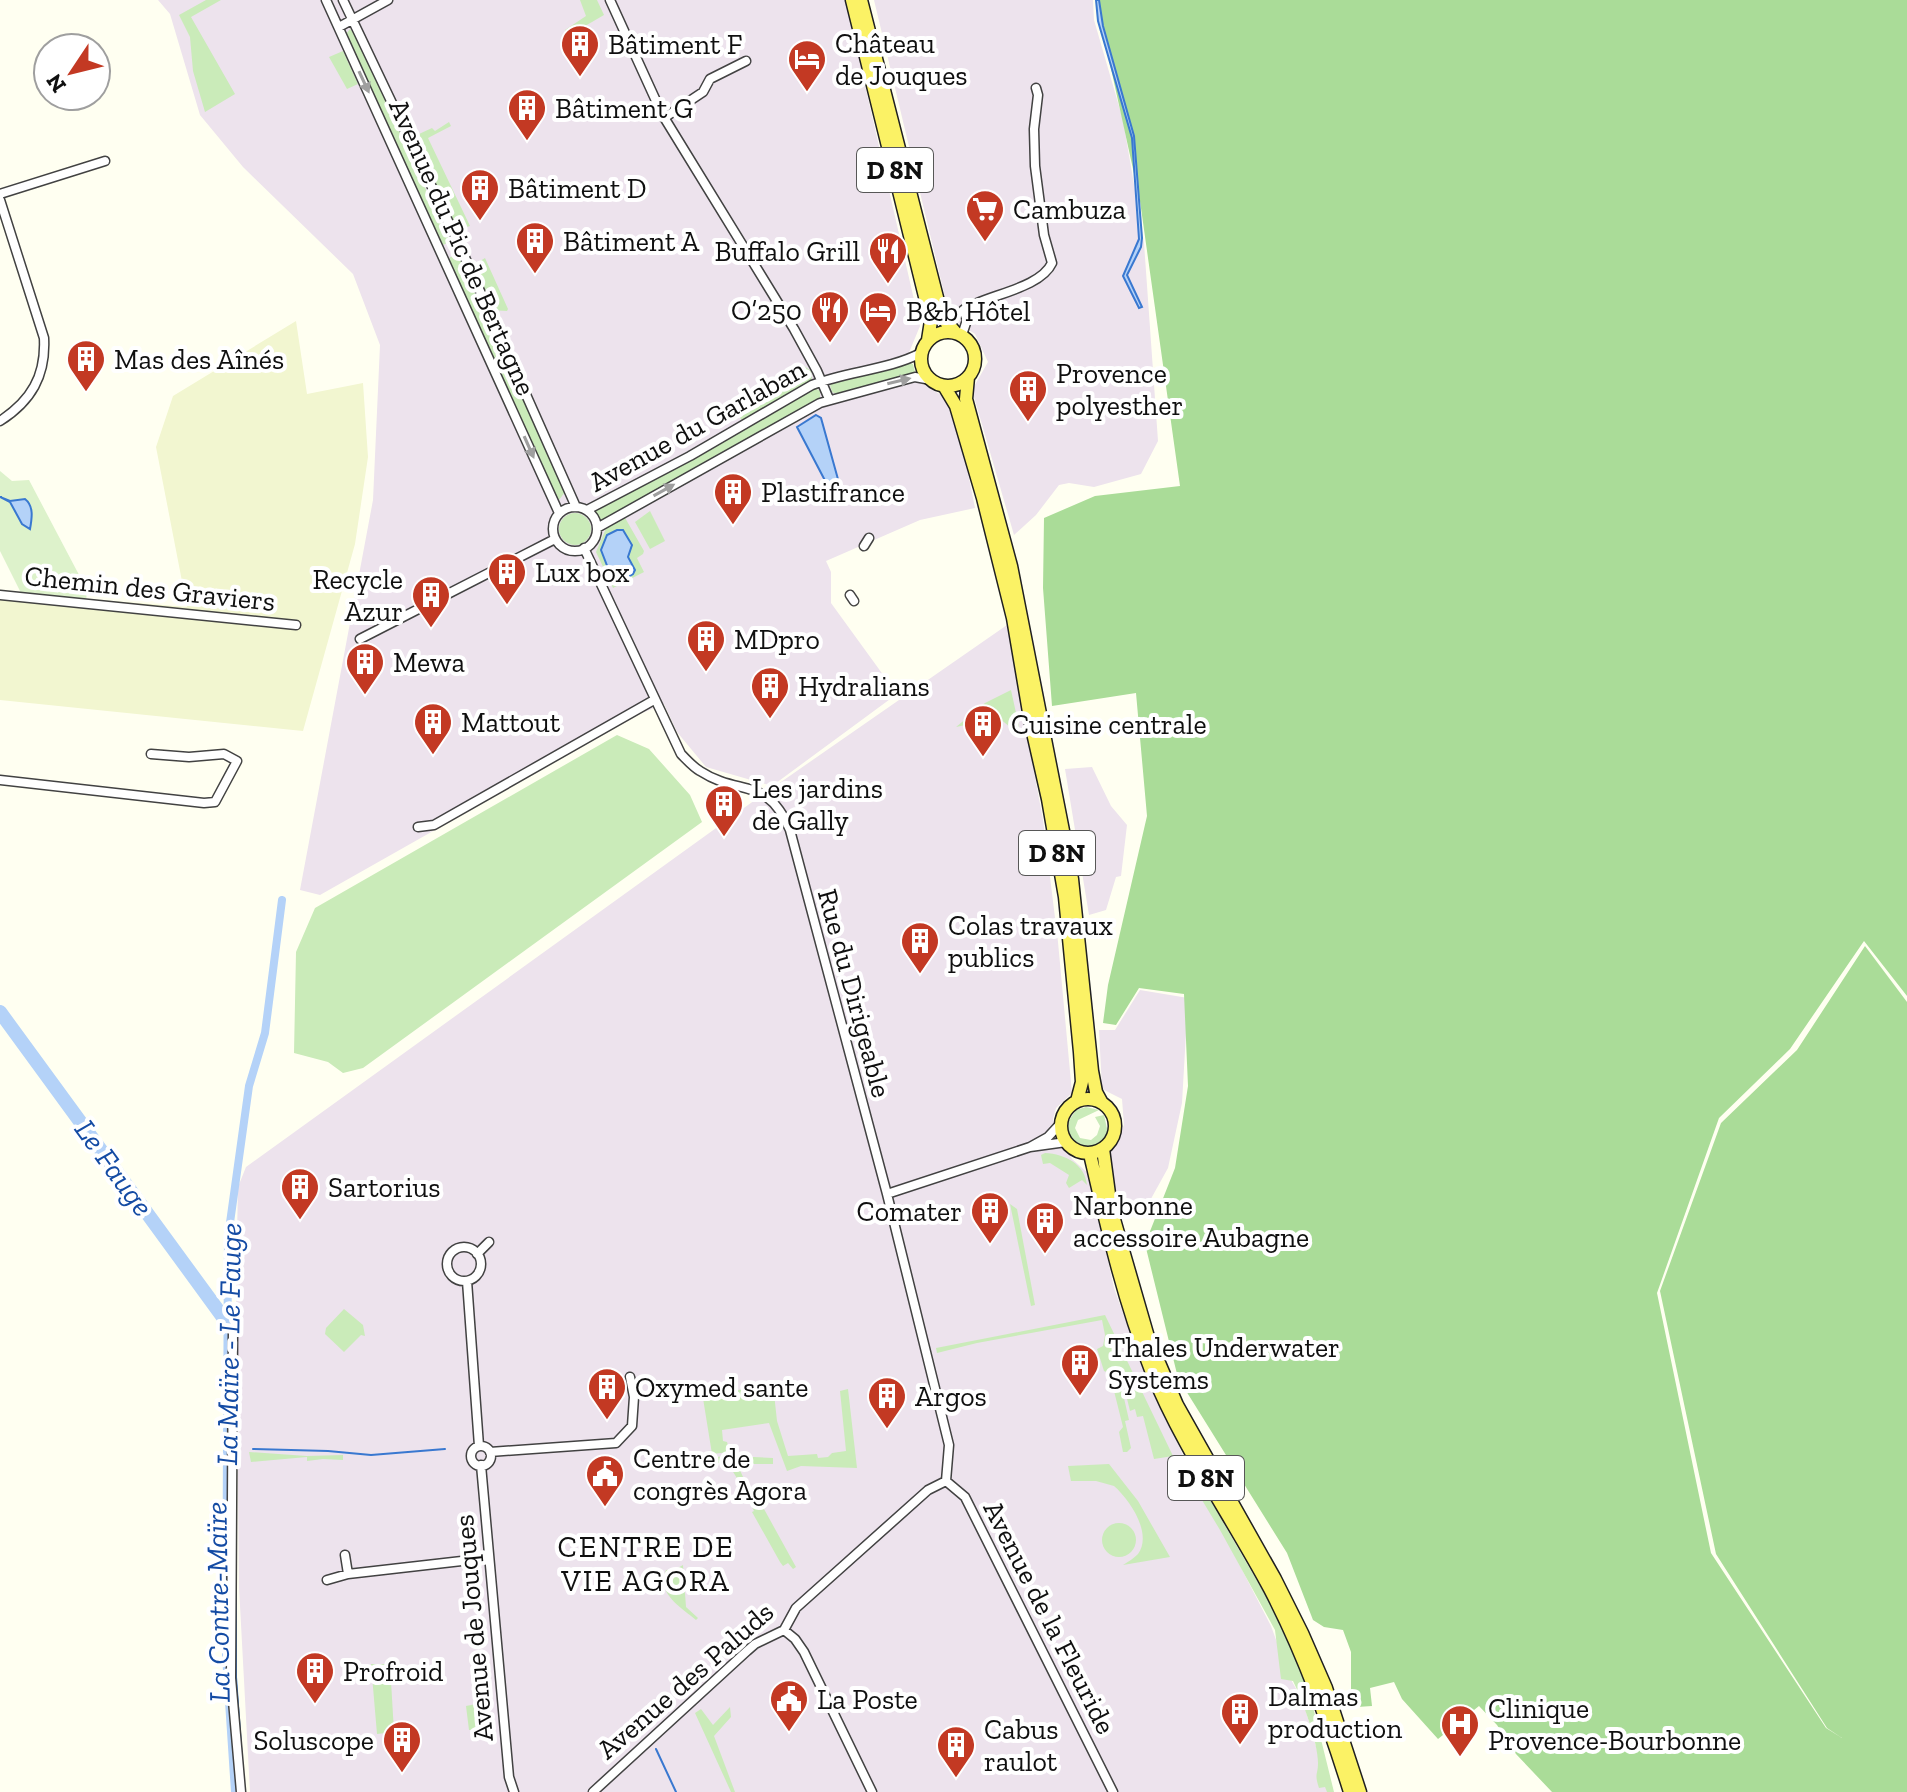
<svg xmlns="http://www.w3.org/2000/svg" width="1907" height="1792" font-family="'Zilla Slab',serif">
<rect width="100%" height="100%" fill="#fffff1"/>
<!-- industrial -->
<path fill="#ede3ed" d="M158,0H846L856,33L860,63L920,326L908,355L918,381L946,398L966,463L975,508L920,520L826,561L831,572V603L897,694L772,786L706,767L677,732L664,704L642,713L320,895L300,890L373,500L380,345L353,274L243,167L200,115L170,14Z
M874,0H1093L1094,20L1123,120L1144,243L1158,441L1141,474L1094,487L1069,483L1059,485L1036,515L1014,535L972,390L988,362L975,334L950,318Z
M1007,625L1043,820L1058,942L1072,1093L1056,1108L1053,1119L1072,1159L1089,1174L1114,1288L1143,1369L1183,1455L1271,1626L1290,1678L1303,1701L1329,1792H250L239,1587L236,1283L238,1187L246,1167L755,800Z
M1092,767L1111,806L1127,825L1121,876L1116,877L1106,910L1089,915L1065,769Z
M1140,990L1188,998L1182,1103L1168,1168L1147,1206L1120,1215L1109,1155L1124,1125L1122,1099L1102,1089L1099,1030H1115Z"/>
<!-- farmland -->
<path fill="#f2f6d0" d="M296,321L307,394L363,383L368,457L355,544L303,731L0,700V592L187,607L156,447L173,396Z"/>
<!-- green -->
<path fill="#caebb9" d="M206,0H221L191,17L235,94L205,112L193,71L190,37L179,15Z
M580,0H597L604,15L568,36L565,30L586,16Z
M350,29L355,34L448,238L447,243L443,245L346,34Z
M343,51L358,84L347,89L329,57Z
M449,122L451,126L428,138L470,226L457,230L429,169L432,164L430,158L420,154L416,143L419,134L432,128L435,131Z
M455,256L460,259L565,492L559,500L556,498L448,263L450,257Z
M485,258L508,309L507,311L490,310L472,266Z
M908,363L913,364L915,372L907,376L837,394L832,392L830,385L834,380Z
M803,365L811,371L812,378L805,387L742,421L738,414L776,395L784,375Z
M815,388L820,391V400L601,522L594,510Z
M650,511L665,541L650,549L635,522Z
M559 529a16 16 0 1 1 32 0a16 16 0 1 1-32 0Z
M624,516L644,551L643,554L637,558L644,572L613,588L596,552L607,526Z
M1011,690L1020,731L1016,732L999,718L956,727L985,703Z
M617,735L649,749L690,795L702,822L363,1068L343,1073L328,1062L294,1053L296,952L315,908Z
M1086,1107L1099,1110L1078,1120L1075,1128L1080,1138L1091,1140L1097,1135L1100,1126L1095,1117L1104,1115L1108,1133L1103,1142L1087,1148L1073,1142L1066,1125L1076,1110Z
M1045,1153C1065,1154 1085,1164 1087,1185L1082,1180L1069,1188L1066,1183L1069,1175L1050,1163L1043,1164L1041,1155Z
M1010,1204L1017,1209L1035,1305L1031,1306Z
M344,1309L363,1325L365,1336L361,1335L344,1352L325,1334L326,1328Z
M1105,1315L1173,1456L1154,1459L1143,1416L1137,1417L1135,1409L1130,1411L1122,1378L1104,1371L1097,1349L1103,1346L1105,1335L1102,1320L977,1343L937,1353L936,1348Z
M773,1384L777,1421L788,1456L817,1454L818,1458L828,1457L832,1453L846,1451L840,1391L848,1389L857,1468L801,1466L787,1471L769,1423L722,1430L723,1441L727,1442L730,1452L712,1454L701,1386L713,1388L729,1385L732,1391Z
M1121,1385L1129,1420L1125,1421L1131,1448L1127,1452H1123L1119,1432L1123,1427L1113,1387Z
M249,1452L307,1456L343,1455V1460L323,1459L307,1461V1457L251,1462Z
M733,1456L773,1458V1464H741L739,1468L747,1486L743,1488L727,1462L699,1465L696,1458Z
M1187,1460L1282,1624L1311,1699L1334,1792H1327L1325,1787L1319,1788C1314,1773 1318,1775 1318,1763C1318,1742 1302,1699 1293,1681L1281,1679L1275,1630L1220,1530L1181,1465Z
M1109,1464L1138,1501L1170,1557L1123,1565C1128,1562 1134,1558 1138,1554C1153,1533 1129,1499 1114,1486L1096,1481H1071L1068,1466Z
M752,1495L760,1510L764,1509L796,1567L793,1569L788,1563L783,1566L780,1562L752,1512L754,1511L747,1498Z
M1102 1540a17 17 0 1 1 34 0a17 17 0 1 1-34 0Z
M683,1565L686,1607L698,1618L696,1620C679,1606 656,1593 666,1570L676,1569Z
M371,1664H390L394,1732L377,1734Z
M476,1704L477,1715L493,1714L494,1730H469L466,1706Z
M730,1707L731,1717L714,1736L735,1792H731L695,1713L701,1709L713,1725Z"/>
<!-- forest -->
<path fill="#aadc98" d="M1096,0H1907V996L1864,941L1790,1049L1719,1118L1657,1293L1711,1553L1826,1728L1842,1738L1827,1728L1716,1554L1660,1291L1721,1123L1797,1050L1865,946L1907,1002V1792H1552L1516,1754L1497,1725L1479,1706L1438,1739L1402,1699L1394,1682L1370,1688L1372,1706L1357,1707L1351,1697V1652L1343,1630L1324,1627L1313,1620L1287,1553L1178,1378L1145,1244L1175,1168L1188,1086L1184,994L1139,988L1116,1025L1103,1023L1108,985L1147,816L1136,693L1052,706L1043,588L1044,518L1095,496L1180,486L1140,201Z"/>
<!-- pitch -->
<path fill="#ddf2cb" d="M0,471L12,481L29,480L87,590L86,602L22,595L0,551Z"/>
<!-- water -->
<path fill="#b4d2f8" stroke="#3978d0" stroke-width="2" d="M1096,0H1099L1103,26L1134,136L1142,238L1141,247L1127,275L1142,307L1139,308L1123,276L1139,239L1132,138L1098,21Z
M816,415L821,418L841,490L839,493L831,492L797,427Z
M0,497L10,501L25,499C34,506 32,518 30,529L22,524L10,502Z
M617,530H623L632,545L628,557L635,570L633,574L618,583L613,581L601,550L607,535Z"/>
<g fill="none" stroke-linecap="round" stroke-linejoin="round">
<!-- stream -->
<path stroke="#3978d0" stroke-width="2" d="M228,1324L237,1325V1402
M253,1449L328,1451L371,1455L445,1449
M236,1473V1677L243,1774
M656,1749L676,1792"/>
<!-- canal -->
<path stroke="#b4d2f8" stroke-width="8" d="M235,1792L226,1656L228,1237L249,1086L265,1033L282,900"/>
<!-- river -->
<path stroke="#b4d2f8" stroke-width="14" d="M0,1012L228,1324"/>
<!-- street casing -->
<g stroke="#424242" stroke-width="11">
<path id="street" d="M326,0L559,513
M343,0L459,244L576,507
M610,0L662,114L794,329L817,371L829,399
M339,27L388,0
M664,118L703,92L710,79L746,61
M0,194L105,161
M0,200L44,338C46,376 31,401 0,421
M962,335L967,320L963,310C986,295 1040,289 1052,263L1044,235L1035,166L1034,129L1038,95L1036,88
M553 529a22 22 0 1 1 44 0a22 22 0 1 1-44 0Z
M587,510L690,456L812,385C848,371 888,370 921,353
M597,528L820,403L915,377L931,380
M864,546L869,538
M584,548L681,754C687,760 693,767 700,771C740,797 767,775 790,830L887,1194L949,1445L946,1481
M0,595L296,625
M850,595L854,601
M360,639L555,539
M0,780L204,803L215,802L237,761L224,754L189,757L151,754
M418,827L434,825L654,700
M1061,1123L1048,1137L1030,1147L1066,1142
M887,1194L1030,1147
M447 1264a17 17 0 1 1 34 0a17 17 0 1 1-34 0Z
M477,1254L489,1242
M467,1281L479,1446
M233,1329L231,1678L241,1792
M471 1456a10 10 0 1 1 20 0a10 10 0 1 1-20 0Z
M490,1452L616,1443L632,1426L634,1397L630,1377
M481,1465L509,1777L514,1792
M946,1481L965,1497L1113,1792
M345,1555L348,1574
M327,1580L348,1574L488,1558
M784,1630L795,1639L804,1652L872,1792
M593,1792L747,1651L755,1644L784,1630L796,1608L928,1490L946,1481"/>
</g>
<!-- primary casing -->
<g stroke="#202020" stroke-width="15">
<path id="primary" d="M852,0L931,321L928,340
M861,0L942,317L955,332
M921 359a27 27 0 1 1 54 0a27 27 0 1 1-54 0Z
M968,377L966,399L1011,566L1065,841L1072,879L1092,1071L1096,1092L1102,1103
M944,386L956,406L983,498L1013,618L1031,724L1048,799L1065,897L1080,1052L1082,1082L1077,1101
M1061 1126a27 27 0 1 1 54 0a27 27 0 1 1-54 0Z
M1103,1149L1111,1209L1148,1337L1177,1405L1275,1579L1302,1633L1326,1688L1360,1792
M1090,1154C1107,1227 1123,1299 1151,1370C1182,1447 1231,1516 1270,1589C1304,1654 1328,1722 1350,1792"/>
</g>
<!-- street -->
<use href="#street" stroke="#fff" stroke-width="8"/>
<!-- primary -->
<use href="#primary" stroke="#fbf265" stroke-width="12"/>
</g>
<!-- one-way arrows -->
<defs><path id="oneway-solid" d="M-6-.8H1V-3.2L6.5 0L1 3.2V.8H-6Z" transform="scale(2)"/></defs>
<g fill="#9f9f9f">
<use href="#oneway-solid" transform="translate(364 82) rotate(65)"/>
<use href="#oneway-solid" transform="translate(899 381) rotate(-13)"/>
<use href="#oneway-solid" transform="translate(529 447) rotate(66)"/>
<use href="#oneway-solid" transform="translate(664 490) rotate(-29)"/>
</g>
<!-- icons -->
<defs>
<g id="building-pin" transform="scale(2)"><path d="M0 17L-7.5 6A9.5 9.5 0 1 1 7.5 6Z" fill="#c33923" stroke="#fff"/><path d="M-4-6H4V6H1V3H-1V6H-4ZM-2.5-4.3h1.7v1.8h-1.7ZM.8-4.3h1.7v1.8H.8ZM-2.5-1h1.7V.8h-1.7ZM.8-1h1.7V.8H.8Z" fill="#fff"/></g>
<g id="hotel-pin" transform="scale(2)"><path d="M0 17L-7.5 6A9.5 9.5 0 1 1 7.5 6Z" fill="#c33923" stroke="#fff"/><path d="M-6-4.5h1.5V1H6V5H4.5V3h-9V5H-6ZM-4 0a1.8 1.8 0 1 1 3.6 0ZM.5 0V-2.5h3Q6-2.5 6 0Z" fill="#fff"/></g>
<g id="supermarket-pin" transform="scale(2)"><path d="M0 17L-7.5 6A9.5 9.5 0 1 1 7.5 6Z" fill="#c33923" stroke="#fff"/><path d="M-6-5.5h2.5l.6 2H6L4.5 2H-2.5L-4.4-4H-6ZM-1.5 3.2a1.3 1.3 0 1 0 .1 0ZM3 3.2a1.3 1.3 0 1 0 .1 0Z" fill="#fff"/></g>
<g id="restaurant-pin" transform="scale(2)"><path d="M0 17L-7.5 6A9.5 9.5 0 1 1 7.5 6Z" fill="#c33923" stroke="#fff"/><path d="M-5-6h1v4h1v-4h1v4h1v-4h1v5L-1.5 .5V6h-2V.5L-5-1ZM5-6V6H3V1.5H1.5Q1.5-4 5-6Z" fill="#fff"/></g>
<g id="civic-pin" transform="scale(2)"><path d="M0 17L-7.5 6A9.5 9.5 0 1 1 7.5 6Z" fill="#c33923" stroke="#fff"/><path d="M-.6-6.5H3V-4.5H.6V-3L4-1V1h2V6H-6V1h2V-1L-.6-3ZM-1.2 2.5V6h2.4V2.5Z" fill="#fff"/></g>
<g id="hospital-pin" transform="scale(2)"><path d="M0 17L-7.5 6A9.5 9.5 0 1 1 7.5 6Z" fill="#c33923" stroke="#fff"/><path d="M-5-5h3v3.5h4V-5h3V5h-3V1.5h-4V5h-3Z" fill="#fff"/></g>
</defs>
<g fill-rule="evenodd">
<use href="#building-pin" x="580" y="44"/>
<use href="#hotel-pin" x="807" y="59"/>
<use href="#building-pin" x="527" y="108"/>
<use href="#building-pin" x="480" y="188"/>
<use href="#supermarket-pin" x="985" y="209"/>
<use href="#building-pin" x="535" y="241"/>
<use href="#restaurant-pin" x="888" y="251"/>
<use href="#restaurant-pin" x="830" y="310"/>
<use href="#hotel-pin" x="878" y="311"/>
<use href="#building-pin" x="86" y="359"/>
<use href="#building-pin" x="1028" y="389"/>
<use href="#building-pin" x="733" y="492"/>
<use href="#building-pin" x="507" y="572"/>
<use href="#building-pin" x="431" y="595"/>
<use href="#building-pin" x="706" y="639"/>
<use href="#building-pin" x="365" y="662"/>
<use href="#building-pin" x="770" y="686"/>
<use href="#building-pin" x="433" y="722"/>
<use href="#building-pin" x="983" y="724"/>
<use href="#building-pin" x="724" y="804"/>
<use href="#building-pin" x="920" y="941"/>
<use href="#building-pin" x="300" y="1187"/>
<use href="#building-pin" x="990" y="1211"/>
<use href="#building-pin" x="1045" y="1221"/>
<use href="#building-pin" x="1080" y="1363"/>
<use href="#building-pin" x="607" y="1387"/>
<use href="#building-pin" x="887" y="1396"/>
<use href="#civic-pin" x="605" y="1474"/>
<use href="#building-pin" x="315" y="1671"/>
<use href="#civic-pin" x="789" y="1699"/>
<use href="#building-pin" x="1240" y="1712"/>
<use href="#hospital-pin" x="1460" y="1724"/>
<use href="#building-pin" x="402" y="1740"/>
<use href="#building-pin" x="956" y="1745"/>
</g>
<g text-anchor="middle" stroke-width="8" stroke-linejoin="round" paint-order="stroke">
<!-- shield labels -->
<g fill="#fff" stroke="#575757" stroke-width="2">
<rect x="857" y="148" width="76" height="44" rx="6"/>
<rect x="1019" y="831" width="76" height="44" rx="6"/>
<rect x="1168" y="1456" width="76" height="44" rx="6"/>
</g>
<g font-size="26" font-weight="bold" fill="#0f0f0f">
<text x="895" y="179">D 8N</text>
<text x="1057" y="862">D 8N</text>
<text x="1206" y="1487">D 8N</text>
</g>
<!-- poi labels -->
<g font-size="28" fill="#0f0f0f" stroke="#fff" text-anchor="start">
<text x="835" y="53">Château<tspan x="835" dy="32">de Jouques</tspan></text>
<text x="608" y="54">Bâtiment F</text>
<text x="555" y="118">Bâtiment G</text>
<text x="508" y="198">Bâtiment D</text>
<text x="1013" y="219">Cambuza</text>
<text x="563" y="251">Bâtiment A</text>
<text x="860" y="261" text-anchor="end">Buffalo Grill</text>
<text x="802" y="320" text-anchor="end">O’250</text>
<text x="906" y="321">B&amp;b Hôtel</text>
<text x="114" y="369">Mas des Aînés</text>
<text x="1056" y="383">Provence<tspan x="1056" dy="32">polyesther</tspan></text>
<text x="761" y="502">Plastifrance</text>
<text x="535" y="582">Lux box</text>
<text x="403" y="589" text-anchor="end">Recycle<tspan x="403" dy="32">Azur</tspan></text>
<text x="734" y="649">MDpro</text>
<text x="393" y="672">Mewa</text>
<text x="798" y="696">Hydralians</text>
<text x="461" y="732">Mattout</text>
<text x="1011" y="734">Cuisine centrale</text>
<text x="752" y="798">Les jardins<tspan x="752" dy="32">de Gally</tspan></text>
<text x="948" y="935">Colas travaux<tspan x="948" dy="32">publics</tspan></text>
<text x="328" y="1197">Sartorius</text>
<text x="1073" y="1215">Narbonne<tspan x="1073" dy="32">accessoire Aubagne</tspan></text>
<text x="962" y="1221" text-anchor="end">Comater</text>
<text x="1108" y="1357">Thales Underwater<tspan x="1108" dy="32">Systems</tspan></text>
<text x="635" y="1397">Oxymed sante</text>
<text x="915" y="1406">Argos</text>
<text x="633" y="1468">Centre de<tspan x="633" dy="32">congrès Agora</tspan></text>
<text x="343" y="1681">Profroid</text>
<text x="1268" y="1706">Dalmas<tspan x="1268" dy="32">production</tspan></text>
<text x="817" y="1709">La Poste</text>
<text x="1488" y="1718">Clinique<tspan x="1488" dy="32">Provence-Bourbonne</tspan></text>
<text x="984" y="1739">Cabus<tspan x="984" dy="32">raulot</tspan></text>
<text x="374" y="1750" text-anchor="end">Soluscope</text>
</g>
<!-- street labels -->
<g font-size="28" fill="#0f0f0f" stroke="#fff">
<text transform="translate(463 247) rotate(66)" y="10">Avenue du Pic de Bertagne</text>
<text transform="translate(697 425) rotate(-29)" y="10">Avenue du Garlaban</text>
<text transform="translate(150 588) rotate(6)" y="10">Chemin des Graviers</text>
<text transform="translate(855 993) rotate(75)" y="10">Rue du Dirigeable</text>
<text transform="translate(1050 1617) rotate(63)" y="10">Avenue de la Fleuride</text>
<text transform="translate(473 1628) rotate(-95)" y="10">Avenue de Jouques</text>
<text transform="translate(685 1680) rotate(-41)" y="10">Avenue des Paluds</text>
</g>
<!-- water labels -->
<g font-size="30" font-style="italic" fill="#144ba4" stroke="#fff">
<text transform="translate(114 1168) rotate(54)" y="10">Le Fauge</text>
<text transform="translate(229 1344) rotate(-89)" y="10">La Maïre - Le Fauge</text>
<text transform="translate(218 1602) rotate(-91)" y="10">La Contre-Maïre</text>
</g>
<!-- neighbourhood labels -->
<g font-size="30" letter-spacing="2" fill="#0f0f0f" stroke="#fff">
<text x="646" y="1557">CENTRE DE<tspan x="646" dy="34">VIE AGORA</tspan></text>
</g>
</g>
<!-- north arrow -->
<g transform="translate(72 72) rotate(235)"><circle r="38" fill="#ffffff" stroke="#9f9f9f" stroke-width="2"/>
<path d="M0-6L14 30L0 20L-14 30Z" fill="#c33923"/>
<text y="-12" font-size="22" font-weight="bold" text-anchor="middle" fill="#0f0f0f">N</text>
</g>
</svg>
